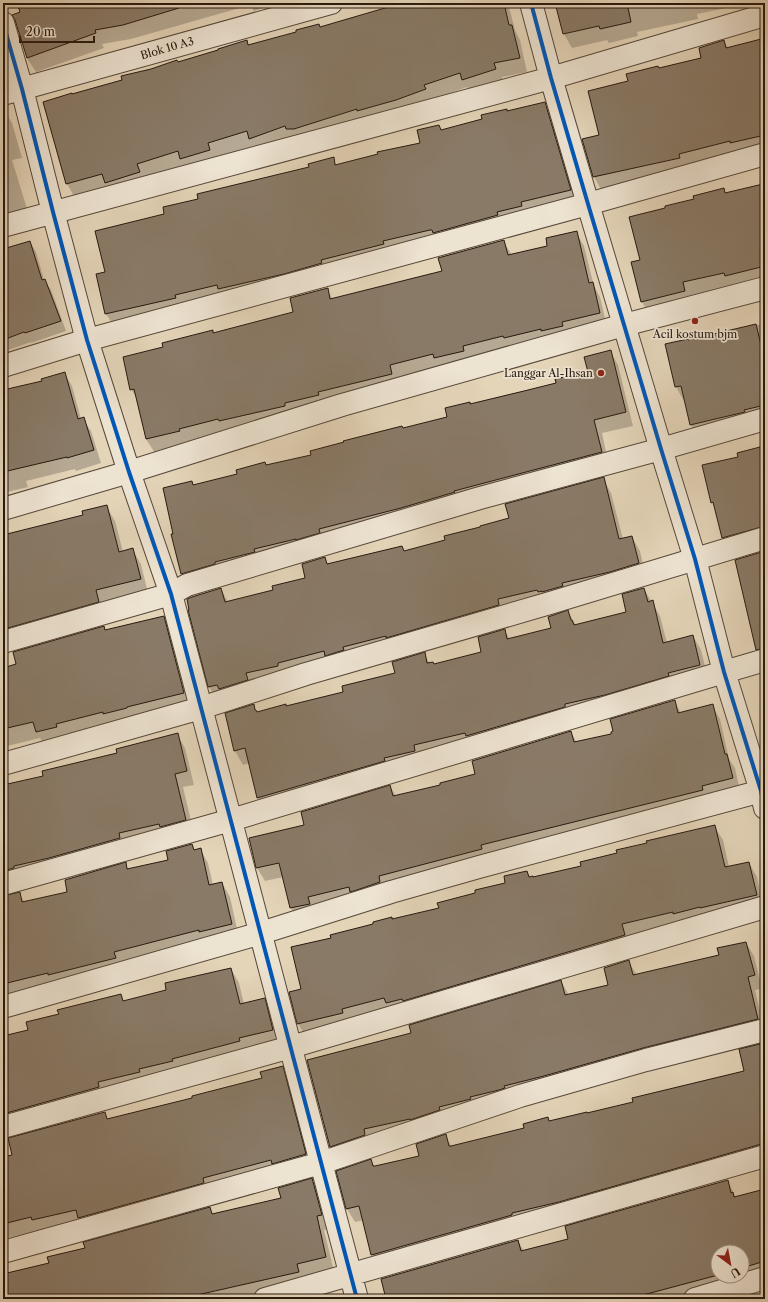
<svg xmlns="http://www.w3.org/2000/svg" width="768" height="1302" font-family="'Libre Caslon Text',serif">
<rect width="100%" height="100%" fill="#e4d4b8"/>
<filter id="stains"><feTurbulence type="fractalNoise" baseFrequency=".005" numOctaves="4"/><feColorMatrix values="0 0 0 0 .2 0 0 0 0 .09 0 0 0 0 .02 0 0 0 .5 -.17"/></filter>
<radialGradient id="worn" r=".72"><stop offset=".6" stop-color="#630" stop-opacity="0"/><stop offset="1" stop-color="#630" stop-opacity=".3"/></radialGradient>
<!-- shadow -->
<path fill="#0003" fill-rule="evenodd" d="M18,3H276L254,11L250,5L131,39L102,44L104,48L36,72L27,58L21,13Z
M404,3H508L515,30L520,40L527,72L502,77L504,84L471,94L467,87L431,100L258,152L254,146L75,198L67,184L44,103L123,81L246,41L249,45L320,28Z
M560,3H740L736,4V6L697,14L698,19L637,32L638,36L609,43L607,40L572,48L564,34L557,6Z
M724,41L728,48L765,42V155L602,191L594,177L583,140L600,136L629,82L659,69L702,58Z
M3,57L8,74L3,76Z
M545,103L553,117L578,204L115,328L106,314V273L166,215L199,200L310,167L333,159L337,165L421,143L439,126L442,131L507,112Z
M3,110H4L12,123L22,158L12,160L29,215L3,222Z
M765,185V284L650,316L642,302L641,261L695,200L723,189L726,194Z
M576,232L584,246L594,286L600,297L607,327L155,453L146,439L137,399L131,389L164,348L212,331L214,334L295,313L327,289L333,300L443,272L503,241L512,255L549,246Z
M30,242L36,252L44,280L51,290L66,331L31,343V342L8,350L7,347L3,348V250Z
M765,323V422L699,438L691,425L685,400L684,401L676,387L688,341Z
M610,351L618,365L633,426L602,433L609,466L190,587L182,574L192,482L194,486L238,475L265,463L267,466L312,455L448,417L470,405L557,383L589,372Z
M64,373L72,386L81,419H83L91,431L101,463L76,471L75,469L26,481L28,487L3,493V391L43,382Z
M765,447V541L731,551L723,538L715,508L712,502L739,458L738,453Z
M603,479L611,493L623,539L632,537L640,551L646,578L218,701L209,687L189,611L221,589L228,602L275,591L306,579L325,558L328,564L402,547L405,552L446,541L510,519Z
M106,506L115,521L123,552L132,549L141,564L148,593L3,632V535L84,516Z
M765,552V663H764L756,649Z
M644,589L660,616L667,643L693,636L701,650L708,679L266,812L258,798L250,763L243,765L235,751L253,705L257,713L286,707L344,692L396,674L424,654L430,664L434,665L483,653L504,630L510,639L552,629L568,612L576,625L628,613Z
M163,617L172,632L192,709L46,748L40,738L3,747V669L17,665L104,627L106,631Z
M765,691V707L761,692Z
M674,701L681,713L712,705L720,719L729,759L735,768L740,791L298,921L291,908L283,877L265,881L257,868L250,839L305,826L390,786L396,796L441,786L476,775L571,732L577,743L613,734Z
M177,734L185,748L194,785L183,787L194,833L3,888V787L44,776L118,754Z
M714,826L723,840L729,867L749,863L757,877L764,909L307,1038L298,1024L290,993L303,990L332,938L392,920L440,909L507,884L527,872L530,877L533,878L582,867Z
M192,845L195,851L200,849L208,863L213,885L222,883L230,897L239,938L3,999V897L19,893L25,903L69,892L125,864L129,870L169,861Z
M746,943L754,956L762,989L755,990L765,1032L338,1160L331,1146L412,1034L561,981L569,995L609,985L628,961L637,975L720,956Z
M231,969L239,983L244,1004L264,999L272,1013L280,1044L3,1127V1037L29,1031L60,1015L121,995L124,1002L168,991Z
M764,1044L765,1047V1159L380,1268L372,1254L364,1220L355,1222L347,1209L371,1160L375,1167L420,1157L445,1135L452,1147L525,1129L548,1119L550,1122L634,1102L745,1072Z
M282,1067L290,1081L313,1168L41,1234L39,1230L3,1239V1158L14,1156L104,1113L108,1119L193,1099L263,1079Z
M312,1180L320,1193L329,1229L324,1230L334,1271L259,1296L247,1299H3V1275L50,1264L86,1249L209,1208L213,1215L282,1199Z
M728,1181L736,1198L765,1190V1277L687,1299H387L518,1241L524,1251L569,1240ZM718,1252H742V1276H718Z"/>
<!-- building -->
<path fill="#897a67" stroke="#27190f" d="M17,3H178L179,8L123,25L95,30L96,33L27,58L15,20L12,15L20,12Z
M402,3H504L509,25H512L520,58L494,63L496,69L462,80L460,73L424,85L426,89L396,100L357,111V109L294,129H286L285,126L249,139L247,131L208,143L210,150L180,159L178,151L137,164L140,172L105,183L102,174L66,184L43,102L72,93V94L122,80L121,76L151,69L177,60L178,62L218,50V49L247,40L248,45L296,32V30L319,24L320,27Z
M555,3H627L631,22L600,29L599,26L563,34Z
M765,38V135L730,143V141L679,154L680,158L593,177L582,139L599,135L588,91L628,81L626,74L658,66L659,68L701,58L699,48L724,40L726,48Z
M545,102L571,190L521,202L522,206L497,212L498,215L433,233L432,230H430L383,241L384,244L321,260L322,263L284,274L218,289L217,285L175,295L176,298L105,314L96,274L105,272L95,231L164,214L163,207L198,199L197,194L309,167L308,164L334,157L335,165L378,154L377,152L420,143L417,130L439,125L441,130L482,119L481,115L507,109V111Z
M763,184L765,194V266L725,276L724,273L683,282L685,291L641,302L631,262L640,260L629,217L665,208V206L694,199L693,196L724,188L725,193Z
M577,231L589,283L593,282L600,313L562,322L563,326L541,331V329L504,338L503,336L463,346L464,351L434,358L433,354L390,365L392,374L318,392L319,395L285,403V406L219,421L218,419L179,429L180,431L146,439L134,389L130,390L123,357L163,347L162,343L213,330V333L293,312L290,298L328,288L330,299L442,271L438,258L504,240L508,255L547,246L546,238Z
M30,241L42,280L45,279L61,321L25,333L24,332L3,340V249Z
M756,324L765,362V405L744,410L745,412L690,425L681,386L675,387L665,344L688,339V340Z
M611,350L626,412L594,420L602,452L454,491L455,492L401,508L319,529L320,533L296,540V539L254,549L255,552L215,562V564L181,574L171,534H173L163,488L192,481L193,485L237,474L236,470L265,462L266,465L311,455L310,451L344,442L343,441L402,426L403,428L447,417L445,408L470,402V404L524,391L556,383L555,379L588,372L584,357Z
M65,372L78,419L84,417L94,450L67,458V457L3,472V390L42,381L41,379Z
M760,447L765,470V526L722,538L713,502L711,503L702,465L738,457L737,453Z
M604,477L619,539L632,536L639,563L610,572L562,583L563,586L542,592V591L538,592L537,590L498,599L499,605L386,638V636L343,647L344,650L325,656L324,651L278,663V666L246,673L248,680L219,689L217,685L208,687L188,610H189L187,599L192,597L221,588L225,602L273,590L272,586L305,578L302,564L325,557L327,564L402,546L404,551L445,540L444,536L480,527V526L509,518L505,504Z
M107,505L119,552L133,548L141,579L96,590L99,602L8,628L7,625L3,626V535L83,515L82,511Z
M765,551V648L756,650L735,560Z
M644,588L648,602L653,600L663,643L693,635L700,665L668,673L669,676L605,695L565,704V707L466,736L465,733L414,745L415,751L384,758L385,761L257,798L245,748L234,751L225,713L254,704L255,710H256L257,712L286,704V706L343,692L342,686L395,673L392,662L425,652L427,663L433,662L434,664L481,652L478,637L505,629L507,639L551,628L548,617L568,610L571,620H572L574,625L626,612L622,594Z
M164,616L184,693L127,707V708L103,714V712L56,724L57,727L36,732L33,722L3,729V668L16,664L13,652L104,626L105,630Z
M675,700L678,713L713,704L725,754H727L733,778L702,786L703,790L481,845L482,849L379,876L380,882L354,891L350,892L349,887L308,897L310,904L290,908L279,863L256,868L249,838L304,825L301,812L390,785L393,796L440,785V783L475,774L472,761L571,731L574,742L611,734V732L613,731L610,719Z
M178,733L187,771L175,774L186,820L160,827L159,824L119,833L120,838L49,858L14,866V868L3,871V785L43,776L42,771L117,753L116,749Z
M715,825L725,867L749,862L757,895L700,908V907L673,914V912L622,924L625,935L403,1001L402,999L386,1003L384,998L342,1009L343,1013L297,1024L289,992L301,989L291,947L331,938L330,935L373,924V922L392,917V919L439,908L437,903L475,893V890L505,883L504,876L527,871L529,877L533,876V877L581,866L580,862L617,853L616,850L647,843L646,841Z
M192,844L194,850L201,848L209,885L222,882L232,924L199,932V930L114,952L116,958L48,975V973L3,984V896L20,892L22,902L67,892L65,880L126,862L127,869L168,860L166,851Z
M746,942L755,975L748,977L758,1019L643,1048L544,1076L504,1086L505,1088L499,1090L470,1097L471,1099L439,1107L440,1110L410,1120V1119L364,1129L365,1135L330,1147L307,1060L411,1033L409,1025L561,980L565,995L608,985L604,968L629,960L633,975L719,955L717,948Z
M231,968L240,1004L265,998L273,1030L239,1038L240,1041L172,1059L173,1061L139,1069L140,1072L98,1082L99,1087L3,1114V1036L28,1030L26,1022L59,1014L57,1010L121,994L123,1001L166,990L165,983Z
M764,1043L765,1047V1143L559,1202L512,1213V1215L375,1254L371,1255L359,1206L346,1209L336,1171L371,1159L373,1166H375L419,1156L416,1144L446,1134L449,1146H451L524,1128L523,1124L548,1117L549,1121L587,1112V1113L633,1102L632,1098L744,1071L739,1049Z
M283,1066L306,1154L272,1164L271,1160L203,1178L204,1183L78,1218L76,1210L32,1220L31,1217L3,1224V1157L12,1155L8,1138L105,1112L107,1119L192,1098V1096L262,1078L260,1072Z
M312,1178L322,1215L317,1216L326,1257L297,1264L299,1272L197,1295L198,1299H3V1274L49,1263L47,1257L85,1248L83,1242L210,1207L212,1214L281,1198L278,1188Z
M728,1180L731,1193L733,1192L734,1197L765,1189V1261L742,1268V1252H718V1275L643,1295L644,1299H386L381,1279L518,1240L521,1251L568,1239L565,1226Z"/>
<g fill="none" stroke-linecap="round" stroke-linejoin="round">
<!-- minor casing -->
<g stroke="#564839" stroke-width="24">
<path id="minor" d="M531,3L551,78L588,204L661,449L695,559L724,672L761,791L765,808
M3,23L22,89L53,212L87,340L129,472L171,594L357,1299
M3,94L331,3
M3,226L551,78L765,15
M3,366L87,340L588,204L765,154
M3,509L129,472L342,405L624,325L765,288
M3,642L171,594L187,585L480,498L661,449L765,419
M3,764L201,708L306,674L550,603L765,538
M3,884L231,820L724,672L765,660
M3,1007L261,933L391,892L479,867L765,790
M3,1127L291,1047L765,907
M3,1252L321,1163L520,1096L646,1060L765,1030
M265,1299L765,1156
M695,1299L765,1278"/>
</g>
<!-- minor -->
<use href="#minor" stroke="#ede3d1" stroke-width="22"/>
<!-- cycleway casing -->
<g stroke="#ede3d1" stroke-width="6">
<path id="cycleway" d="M531,3L551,78L588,204L661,449L695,559L724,672L761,791L765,808
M3,23L22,89L53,212L87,340L129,472L171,594L357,1299"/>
</g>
<!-- cycleway -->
<use href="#cycleway" stroke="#0057b8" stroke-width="4"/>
</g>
<!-- markers -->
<g fill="#8f2418" stroke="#ede3d1" stroke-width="1.5">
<circle cx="695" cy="321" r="4"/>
<circle cx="601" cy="373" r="4"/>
</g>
<g text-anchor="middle" stroke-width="3.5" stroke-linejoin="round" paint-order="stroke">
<!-- street labels -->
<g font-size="11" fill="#27190f" stroke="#ede3d1">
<text transform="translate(167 48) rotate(-16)" y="4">Blok 10 A3</text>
</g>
<!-- poi labels -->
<g font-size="11" fill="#27190f" stroke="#ede3d1">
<text x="695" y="338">Acil kostum bjm</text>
<text x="593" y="377" text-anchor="end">Langgar Al-Ihsan</text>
</g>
</g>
<!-- margin -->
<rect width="768" height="1302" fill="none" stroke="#e4d4b8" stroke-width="16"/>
<rect x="4" y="4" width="760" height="1294" fill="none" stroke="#27190f" stroke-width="2"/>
<rect x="8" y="8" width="752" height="1286" fill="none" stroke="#27190f"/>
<!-- north arrow -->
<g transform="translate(730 1264) rotate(148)"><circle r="19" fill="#ede3d1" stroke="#9e9283"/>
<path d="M0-3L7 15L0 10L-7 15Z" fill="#8f2418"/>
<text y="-6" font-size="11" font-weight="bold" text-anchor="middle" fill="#27190f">U</text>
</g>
<!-- scale -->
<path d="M20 36v6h74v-6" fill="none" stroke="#27190f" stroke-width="2"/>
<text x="26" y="36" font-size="12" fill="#27190f" stroke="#ede3d1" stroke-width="3" paint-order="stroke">20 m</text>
<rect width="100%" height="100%" filter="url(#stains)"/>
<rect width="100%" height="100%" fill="url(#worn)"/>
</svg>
